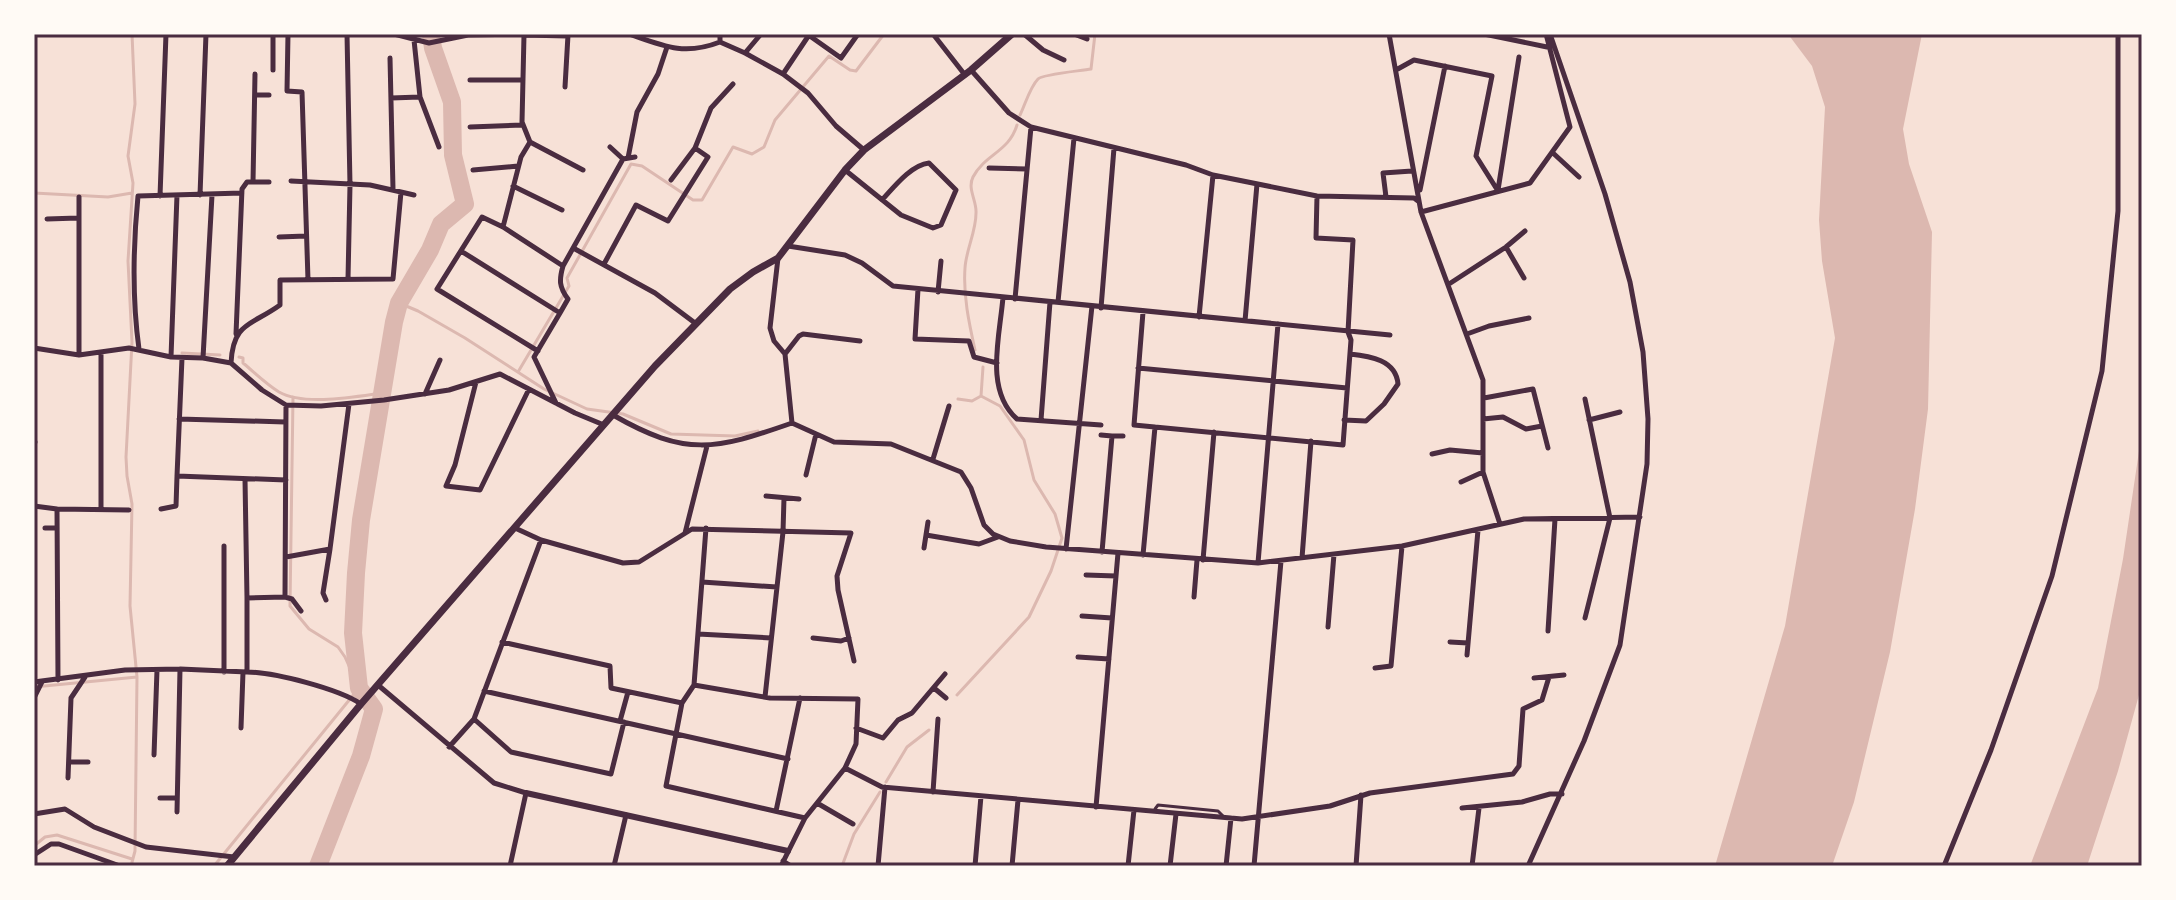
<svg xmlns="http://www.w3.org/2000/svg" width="2176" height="900" font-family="'Sofia Sans Condensed',sans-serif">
<rect width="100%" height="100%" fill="#f7e1d7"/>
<!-- water -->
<path fill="#dcb8b0" d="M1788,34H1922L1903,129L1909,164L1932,232L1928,409L1915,509L1890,652L1854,802L1832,866H1715L1785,626L1835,338L1822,261L1819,220L1825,107L1812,66Z
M2142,431V684L2118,771L2087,866H2030L2098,688L2123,559Z"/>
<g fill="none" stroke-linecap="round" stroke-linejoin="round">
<!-- stream -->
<path stroke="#dcb8b0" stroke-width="3" d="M1020,115C1025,105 1030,87 1038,79C1043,74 1080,71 1091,69L1095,34
M34,193L108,197L132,193
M399,303L418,311L465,338L544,389L587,409L623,414L671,434L735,436L758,431
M975,350C969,323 963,295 965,268C966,250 976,232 976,213C977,201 967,189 973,177C985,154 1009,152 1017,125
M182,353L220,355
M239,357L243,358V363C255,373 266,384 279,392C304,406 353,397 381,393
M518,372L569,286L567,278L631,164L642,166L693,200H702L733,147L752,154L764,147L775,120L829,56L850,70L856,71L884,34
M293,397L290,606L309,629L338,647L345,657L354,677L359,681
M958,399L972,401L981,396
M34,687L137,677
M957,695L1029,617L1051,571L1062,538L1055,514L1034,480L1024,440L1000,406L981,396L983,367
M886,782L907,747L929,730
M34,846L45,837L57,835L132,859
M131,866L135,851L137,677L130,606L132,504L127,476L126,457L132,342L128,261L133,183L128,156L135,104L132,34
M214,866L359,688
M842,866L854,834L880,792"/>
<!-- river -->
<path stroke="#dcb8b0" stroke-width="18" d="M318,866L361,756L374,709L359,688L353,633L356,573L361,520L394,322L399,303L430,250L441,224L465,204L453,155L452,102L433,48L431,34"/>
<!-- service -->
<path stroke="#4a2c40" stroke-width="3" d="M1155,809L1158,805L1218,811L1223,816"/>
<!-- minor -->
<path stroke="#4a2c40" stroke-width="5" d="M288,34L287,91L302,92L308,280
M347,34L350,185L348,279
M394,34L429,43L468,35L525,34
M629,34C663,46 684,56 720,42L745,53L783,74L808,93L836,126L864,150
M720,34V42
M807,34L841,58L858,34
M933,34L965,75
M1024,34L1043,50L1064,60
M1074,34L1087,39
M1389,34L1421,212L1483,380V472L1500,524
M1484,34L1547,47
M414,40L420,97L439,147
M745,53L761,34
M390,58L393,189
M273,70V34
M971,70L1009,113L1031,127L1186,165L1213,175L1317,196L1414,198L1418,201
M1396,70L1414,60L1492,76L1476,156L1498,191
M783,74L809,35
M470,80H523
M565,87L568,35
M255,95H269
M391,98L420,97
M470,127L523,125
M530,142L583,170
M610,147L623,159
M1553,153L1579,177
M628,158L637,112L658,74L667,47
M989,168L1027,169
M473,170L518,166
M845,170L901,215L933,228L941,225L956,190L929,163C911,165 894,187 882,200
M671,180L695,148
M291,181L370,185L401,192
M253,182L255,74
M513,186L562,210
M1420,190L1445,66
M1498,190L1519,57
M200,195L206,34
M160,196L166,34
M79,197V355
M1386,197L1383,173L1412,171
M1421,212L1530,183L1570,127L1546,34
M47,219L78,218
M503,227L521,157L530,142L522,122L524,35L568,36
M279,237L306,236
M788,246L845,255L862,263L893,286L1390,335
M1506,247L1524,278
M575,249L655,293L695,323
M461,251L560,313L534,357L556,403
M778,258L770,328L774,341L785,354L792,423
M604,264L636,205L668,221L708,157L695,148L711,108L733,84
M1449,284L1506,247L1525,231
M918,289L915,339L969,341L974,357L997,363
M938,292L941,261
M1003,297C1000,336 984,390 1017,419L1101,425
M1015,299L1031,127
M1058,302L1074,138
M1101,308L1114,148
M1143,312L1134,425L1343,445L1351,340L1348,332L1353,240L1316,238L1317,196
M560,313L568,299C559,287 559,280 563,266L623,159L635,157
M1199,317L1213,175
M1245,321L1257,184
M236,334L242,189L247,182H269
M1467,334L1489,326L1529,318
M34,348L79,355L129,348L171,357L203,358L231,363L262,390L286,405L321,406L384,400L449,390L500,374L575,413L604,425
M139,349C132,298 133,247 138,196L242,193
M538,351L437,289L482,217L503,227L563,266
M785,354L799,336L803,334L860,341
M171,357L177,195
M182,358L177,476L286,480
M203,358L212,195
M231,363C233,322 251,326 280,305V280L393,279L401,192L414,195
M1138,368L1347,388
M476,382L455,465L446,486L480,490L529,389
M425,394L440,360
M1484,398L1533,389L1548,448
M1585,399L1610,518L1585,618
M286,405L285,597L247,598V672C274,672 339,689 361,704
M613,415C686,457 715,450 792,423L834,442L891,444L961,472L971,488L984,525L993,534L1010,541L1046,547L1258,563L1402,546L1524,519L1640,517
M179,419L285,422
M1483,419L1503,417L1526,429L1542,426
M1041,420L1050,302
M1344,420L1366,421L1384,404L1398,384C1396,360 1370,356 1350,354
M1589,420L1620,412
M1101,435L1112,436
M34,442H35
M1432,454L1450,450L1483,453
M933,459L949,406
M806,475L816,434
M245,479L247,598
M1461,482L1483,472
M766,496L799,499
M34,506L57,509
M101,509V353
M161,509L176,506L177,476
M928,522L926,535L979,544L998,537
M45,528H57
M515,528L541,540L623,563L639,562L692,529L851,533L837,576L838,590L854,661
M685,533L707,446
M224,546V672
M924,548L926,535
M1066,549L1092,306
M1102,552L1112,436H1123
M1143,555L1155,427
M286,557L330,549L349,404
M1302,558L1311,441
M1203,560L1214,432
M1258,563L1278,324
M1086,575L1116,576
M702,582L777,587
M285,597L292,599L301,611
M1194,597L1197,560
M326,600L323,593L330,549
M1082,616L1112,618
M1328,627L1334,554
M1548,631L1555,519
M698,634L771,638
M813,638L841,641L849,638
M502,642L610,666L611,688L682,703L694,685L770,698L858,699L856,744L845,768L805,818L781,866
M1450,642L1468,643
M1467,655L1478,530
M1078,657L1109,659
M1375,668L1391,666L1402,546
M1534,678L1564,675
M58,680L57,509L129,510
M34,682L125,670L180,669L247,672
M378,685L494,783L526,793L510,866
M694,685L706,528
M934,688L946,698
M484,691L788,759
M765,697L783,532L784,498
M34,698L42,682
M682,703L666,786L805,818
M474,719L511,752L611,774L624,722
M620,721L628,692
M241,728L243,672
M856,728L883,738L898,720L912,713L945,674
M449,747L474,719L541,540
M154,755L157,670
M69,762H88
M845,768L882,787L1242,819L1330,806L1370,793L1513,774L1519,766L1523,709L1542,700L1549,677
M68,778L71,698L85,677
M933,792L938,719
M160,798H177
M817,803L853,824
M1096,807L1118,553
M1462,808L1522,802L1550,794H1562
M776,811L800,698
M177,812L180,669
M34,814L65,809L94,827L146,847L234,857
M34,855L51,844H59L120,866
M783,861L791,866
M614,866L626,815
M878,866L885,787
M975,866L981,796
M1012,866L1018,800
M1128,866L1134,810
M1170,866L1176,814
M1226,866L1231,818
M1254,866L1281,561
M1356,866L1361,795
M1472,866L1479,808
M1528,866L1584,741L1620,645L1647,464L1648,419L1643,352L1630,282L1605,194L1550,34
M1944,866L1991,750L2052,576L2102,371L2118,211V34"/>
<!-- tertiary -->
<path stroke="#4a2c40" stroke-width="6" d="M526,793L788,851"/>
<!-- secondary -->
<path stroke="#4a2c40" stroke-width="7" d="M227,866L361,704L655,366L730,289L753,272L778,258L845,170L864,150L971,70L1012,34"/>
</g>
<!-- border -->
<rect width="2176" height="900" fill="none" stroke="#fffaf5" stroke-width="72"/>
<rect x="36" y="36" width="2104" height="828" fill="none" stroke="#4a2c40" stroke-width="3"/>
</svg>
